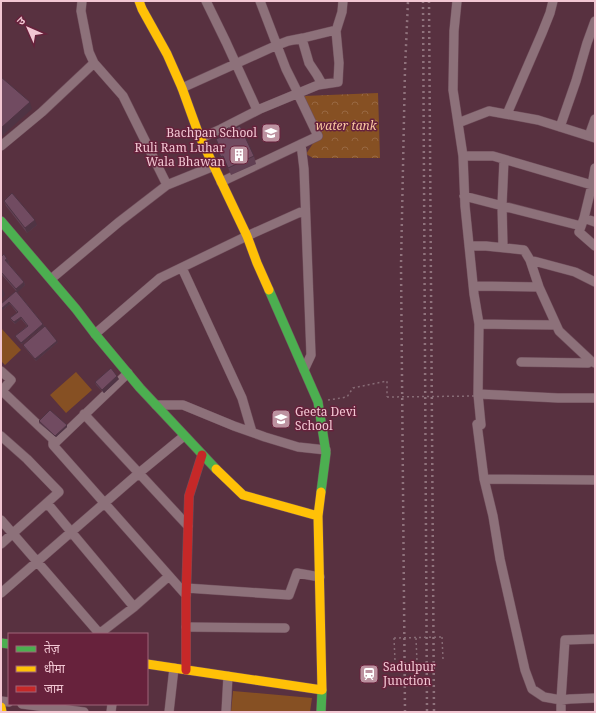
<svg xmlns="http://www.w3.org/2000/svg" width="596" height="713" font-family="'Noto Serif','Noto Sans Devanagari',serif">
<defs>
<pattern id="forest-crowns" width="20" height="18" patternUnits="userSpaceOnUse"><rect width="20" height="18" fill="#865023"/><path d="M2 6a3 3 0 1 1 6 0M12 15a3 3 0 1 1 6 0" fill="none" stroke="#986842"/></pattern>
</defs>
<rect width="100%" height="100%" fill="#583140"/>
<!-- forest -->
<path fill="url(#forest-crowns)" d="M378,93L380,158H313L306,154L316,139L309,120L304,96Z"/>
<!-- park -->
<path fill="#865023" d="M1,328L21,350L5,365L1,361Z
M76,372L92,390L66,413L50,395Z
M233,691L312,698L310,712H231Z"/>
<g fill="none" stroke-linecap="round" stroke-linejoin="round">
<!-- street casing -->
<g stroke="#704e5b" stroke-width="10">
<path id="street" d="M206,1L226,42L257,110
M260,1L286,69L298,93
M457,1L454,31L453,90L463,156L465,206L474,294L479,324L478,394L481,425L477,424L484,479L595,480
M302,39L309,63L317,75L322,84
M94,63L123,96L167,185
M182,88L275,46L288,41L303,38L336,30
M507,114L542,33L550,13L553,1
M458,123L489,111L538,120L595,138
M560,127L576,81L587,43L595,21
M589,136L595,119
M201,138L221,129L260,109L318,85L338,82L339,63L336,31L342,12L343,1
M301,144L304,169L311,355L304,370
M1,146L42,112L94,63L89,52L81,11L82,1
M463,156H493L595,186
M221,182L318,136L298,94
M464,196L581,226
M584,218L592,185L595,168
M595,222L584,218L579,232L595,246
M469,246H486L524,250L530,260
M503,247L502,205L504,160
M182,268L242,398L252,432
M51,279L119,222L167,185L214,166
M595,282L575,272L530,260L539,287L559,331L591,361L595,363
M474,286L539,287
M479,324L556,325
M95,334L160,278L247,236L305,210
M521,362L588,363L591,361
M1,371L11,380L2,391L56,442L128,373
M478,394L558,398H595
M156,405H183L234,426L265,437L298,447L326,450
M84,414L188,526
M1,436L27,459L59,492L1,544
M53,439V445L186,595
M484,479L493,516L500,559L525,670L532,689L544,697L561,700L570,699L595,698
M47,503L134,607
M1,520L99,633
M186,588L289,595L297,573L320,577
M1,593L139,473L184,436
M186,627L285,628
M99,634L134,607L169,576
M1,701L9,702
M22,704L84,712
M111,712L112,704
M169,712L174,668
M226,712L228,676
M561,712V700L565,640L595,639"/>
</g>
<!-- fast casing -->
<g stroke="#704e5b" stroke-width="10">
<path id="fast" d="M1,221L76,309L95,334L140,388L216,469
M269,290L318,402L326,453L321,492
M1,643L9,644
M321,712L322,690"/>
</g>
<!-- slow casing -->
<g stroke="#704e5b" stroke-width="10">
<path id="slow" d="M139,1L142,9L167,54L182,88L199,135L247,236L257,263L269,290
M216,469L243,495L318,516
M147,664L322,690L318,516L321,492
M1,707L2,712"/>
</g>
<!-- jam casing -->
<g stroke="#704e5b" stroke-width="10">
<path id="jam" d="M186,670V599L189,496L202,455"/>
</g>
<!-- path -->
<path stroke="#876b75" stroke-width="1.5" stroke-dasharray="2 3" stroke-linecap="butt" d="M328,400L347,397L353,388L387,381V397
M442,637L443,659
M394,638L395,661
M416,638L417,662"/>
<!-- street -->
<use href="#street" stroke="#8d717a" stroke-width="9"/>
<!-- fast -->
<use href="#fast" stroke="#4caf50" stroke-width="9"/>
<!-- slow -->
<use href="#slow" stroke="#ffc107" stroke-width="9"/>
<!-- jam -->
<use href="#jam" stroke="#c62828" stroke-width="9"/>
<!-- rail -->
<path stroke="#8f727c" stroke-width="2.5" stroke-dasharray="2 4" stroke-linecap="butt" d="M423,1L427,712
M429,1L434,712
M405,712L401,265L405,69L408,1"/>
<!-- path-bridge -->
<path stroke="#876b75" stroke-width="1.5" stroke-dasharray="2 3" stroke-linecap="butt" d="M387,397L476,396
M394,638L442,637"/>
</g>
<!-- wall -->
<path fill="#614053" d="M232,130L254,156L256,164L231,175L226,163L223,164L218,151L220,150L216,139L220,137L222,133Z
M4,201L37,225L27,233L6,206Z
M1,255L7,259L9,262L8,263L24,282L25,285L17,292L43,324L44,326L22,344L16,338L15,336L27,326L21,319L15,324L11,320L10,318L17,313L10,304L1,311V304L16,291L1,274Z
M58,342L36,361L24,347L23,345Z
M119,379L104,393L96,385L95,382Z
M39,421L67,425V427L56,437L39,423Z"/>
<!-- shaded-wall -->
<path fill="#4f3444" d="M30,102L32,109L1,137V128Z
M35,220L37,225L27,233L25,228Z
M7,259L9,262L7,264L5,260Z
M24,282L25,285L17,293L16,289Z
M1,288L3,290L5,295L1,299Z
M9,302L10,304L1,311V309Z
M21,317V319L15,324L14,322Z
M43,324L44,326L22,344L21,343Z
M57,341L58,342L36,361L35,359Z
M117,376L119,379L104,393L102,390Z
M67,425V427L56,437L55,436Z"/>
<!-- building -->
<path fill="#714b61" stroke="#4f3444" d="M1,77L30,102L1,128Z
M240,126L254,156L228,168L223,156L221,157L218,151L221,150L220,149L225,147L224,144L219,146L216,139L221,137L219,133L222,132V133L226,132L225,131L228,128H231L232,130Z
M12,193L35,220L25,228L4,201Z
M4,254L7,259L5,260L24,282L16,289L1,272V255L2,256Z
M16,291L43,324L21,343L15,336L28,326L21,317L14,322L10,318L18,312L9,302L1,309V304Z
M45,326L57,341L35,359L23,345Z
M111,368L117,376L102,390L95,382Z
M50,410L67,425L55,436L39,421Z"/>
<!-- icons -->
<defs>
<g id="school-square" transform="scale(1)"><rect x="-9" y="-9" width="18" height="18" rx="4" fill="#bc92a0" stroke="#67223c"/><path d="M0-5L7-2L0 1L-7-2ZM-4 1L0 2.5L4 1V4Q0 6-4 4Z" fill="#fff"/></g>
<g id="building-square" transform="scale(1)"><rect x="-9" y="-9" width="18" height="18" rx="4" fill="#bc92a0" stroke="#67223c"/><path d="M-4-6H4V6H1V3H-1V6H-4ZM-2.5-4.3h1.7v1.8h-1.7ZM.8-4.3h1.7v1.8H.8ZM-2.5-1h1.7V.8h-1.7ZM.8-1h1.7V.8H.8Z" fill="#fff"/></g>
<g id="station-square" transform="scale(1)"><rect x="-9" y="-9" width="18" height="18" rx="4" fill="#bc92a0" stroke="#67223c"/><path d="M-3-6H3Q5-6 5-4V2Q5 4 3 4L4.5 6H3L1.5 4h-3L-3 6H-4.5L-3 4Q-5 4-5 2V-4Q-5-6-3-6ZM-3.5-4v3h7v-3ZM-3.5 1v1.5H-2V1ZM2 1v1.5H3.5V1Z" fill="#fff"/></g>
</defs>
<g fill-rule="evenodd">
<use href="#school-square" x="271" y="133"/>
<use href="#building-square" x="239" y="155"/>
<use href="#school-square" x="281" y="419"/>
<use href="#station-square" x="369" y="674"/>
</g>
<g text-anchor="middle" stroke-width="3" stroke-linejoin="round" paint-order="stroke">
<!-- park labels -->
<g font-size="12" font-style="italic" fill="#fac8a0" stroke="#67223c">
<text x="346" y="130">water tank</text>
</g>
<!-- poi labels -->
<g font-size="12" fill="#f2c7d3" stroke="#67223c" text-anchor="end">
<text x="257" y="137">Bachpan School</text>
<text x="225" y="152">Ruli Ram Luhar<tspan x="225" dy="14">Wala Bhawan</tspan></text>
<text x="295" y="416" text-anchor="start">Geeta Devi<tspan x="295" dy="14">School</tspan></text>
<text x="383" y="671" text-anchor="start">Sadulpur<tspan x="383" dy="14">Junction</tspan></text>
</g>
</g>
<!-- border -->
<rect width="596" height="713" fill="none" stroke="#f2c7d3" stroke-width="4"/>
<!-- legend -->
<rect x="8" y="633" width="140" height="72" fill="#67223c" stroke="#9f6478"/>
<rect x="16" y="646" width="20" height="6" fill="#4caf50" stroke="#9f6478"/>
<text x="44" y="653" font-size="12" fill="#f2c7d3">तेज़</text>
<rect x="16" y="666" width="20" height="6" fill="#ffc107" stroke="#9f6478"/>
<text x="44" y="673" font-size="12" fill="#f2c7d3">धीमा</text>
<rect x="16" y="686" width="20" height="6" fill="#c62828" stroke="#9f6478"/>
<text x="44" y="693" font-size="12" fill="#f2c7d3">जाम</text>
<!-- north arrow -->
<g transform="translate(28 28) rotate(315)" stroke="#67223c" stroke-width="3" paint-order="stroke">
<path d="M0-3L7 15L0 10L-7 15Z" fill="#f2c7d3"/>
<text y="-6" font-size="11" font-weight="bold" text-anchor="middle" fill="#f2c7d3">उ</text>
</g>
</svg>
